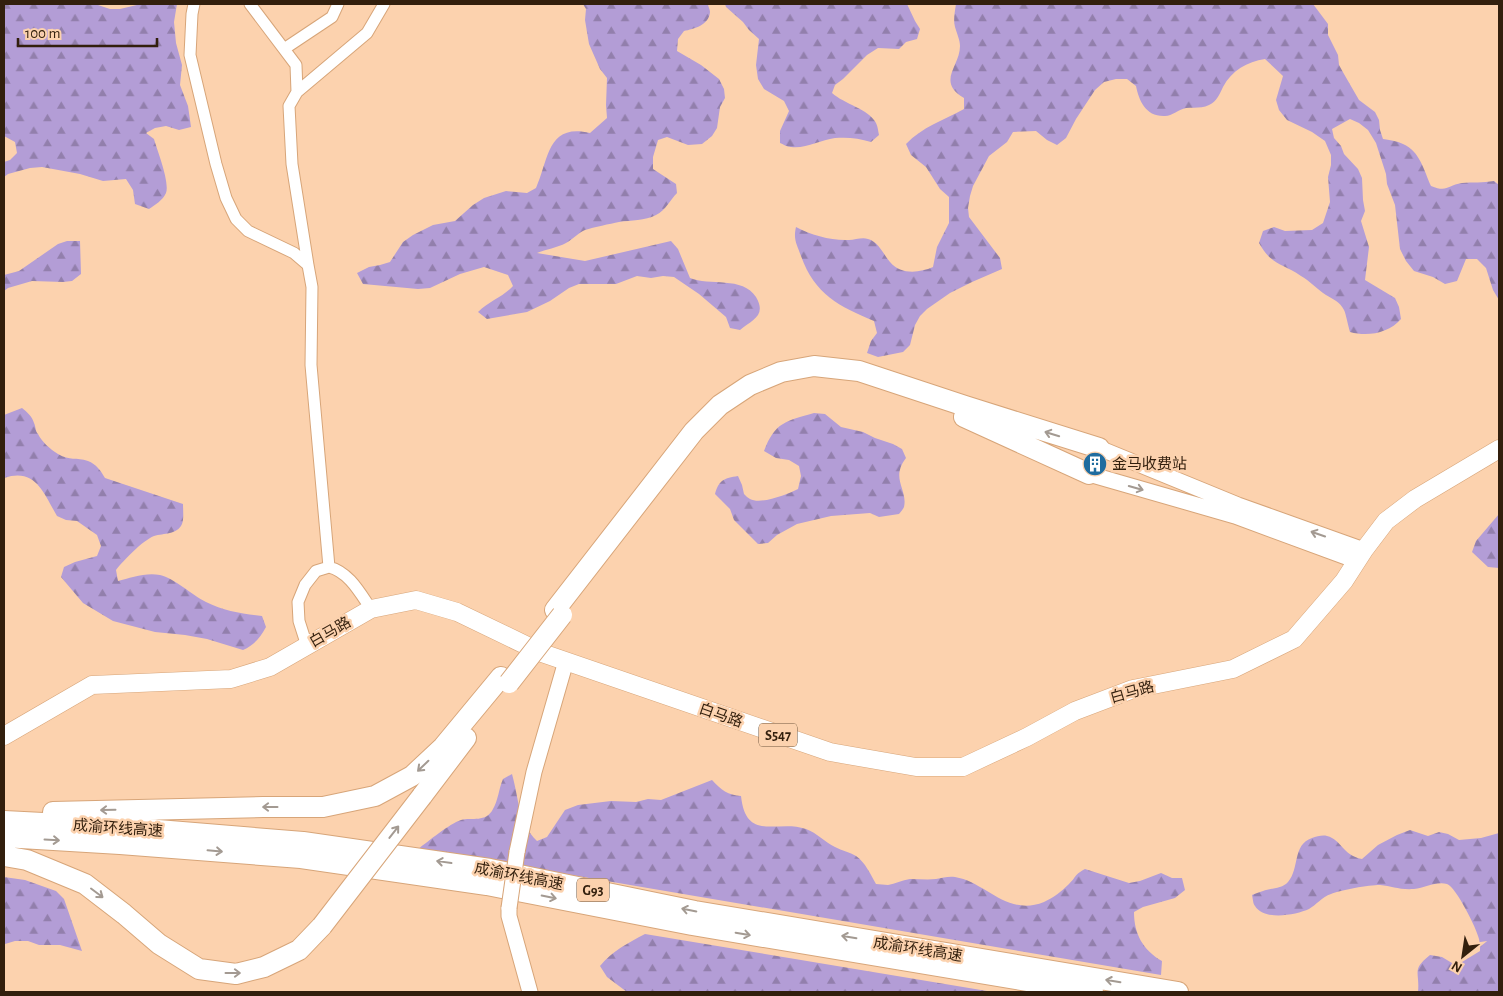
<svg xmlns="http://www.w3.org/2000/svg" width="1503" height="996" font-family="'Alegreya Sans','Noto Sans SC',sans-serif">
<defs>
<pattern id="forest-firs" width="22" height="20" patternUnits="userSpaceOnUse" patternTransform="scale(1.25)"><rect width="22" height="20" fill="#b39dd6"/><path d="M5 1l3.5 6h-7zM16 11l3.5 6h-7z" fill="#927fac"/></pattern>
</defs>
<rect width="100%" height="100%" fill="#fcd2ae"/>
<!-- forest -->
<path fill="url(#forest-firs)" d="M4,4H95L110,9H120L141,4H177L174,22L176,43L182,65L180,85L188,106L191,127L179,130L166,126L155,128L146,133L154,139C157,150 170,182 166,193C163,200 155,205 149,209L135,204L133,190L126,179L103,181L80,174L42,167L30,168L8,174L4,177V162L10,160L17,153L15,142L4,136Z
M583,4H708C708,7 710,9 710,12C709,25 694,29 684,31L678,39L677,51L701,65L719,79L724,89L725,98L720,107L717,128L712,136L702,144L688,145L667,137L658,140L653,157V169L676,184L677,193C670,200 666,210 656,215C645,221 631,220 619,222C610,224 594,227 585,230C578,233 573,239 566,243C557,248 546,249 537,253L585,261L671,241L678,249L690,278C709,286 743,276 756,297C767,316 752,320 740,330L730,328L726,317L699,294L674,277L663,276L651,278L637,276L616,284H579L569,288L550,301L527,312L487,319L478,312C489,301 503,297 513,286L508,275L484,267L460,274L430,288L418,289L363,284L357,273L369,267L380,265L390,262L403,242L413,235L433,225L455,221L473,205L484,198L506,191L527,193L536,188C549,159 547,123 590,133L607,118L606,105L607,78L600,69L589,44L585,20L586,9Z
M725,4H907L915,21L920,29L917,39L906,42L899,49L878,48L867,55L843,79L835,85L832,93C844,104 869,109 876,123C878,127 878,131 879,135L871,142C859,138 847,137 835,138C820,140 806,149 791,147C787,147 783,144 780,143V131L789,111L784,101L764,89L758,79L756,65L759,39L749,30L743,22L726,7Z
M956,4H1313L1328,24V35L1338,55L1339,65L1344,74L1359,100L1375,112L1379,120L1380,130L1383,139C1389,140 1397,141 1403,144C1420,151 1424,171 1431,186C1448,193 1447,185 1462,183C1472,182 1483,183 1494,181L1499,185V300L1493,290L1486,268L1477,259H1466L1457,281L1445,284L1433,277L1414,271L1406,261L1400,249L1395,205L1387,184L1386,174L1376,143L1368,130L1359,123L1350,119L1332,129L1334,138L1341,146L1344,154L1358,169L1362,178L1363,200L1365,211L1361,221L1369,247L1365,280L1395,298L1399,307L1401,319C1389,333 1368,337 1350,332C1348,326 1346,314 1344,310C1340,302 1333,299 1326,295C1317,289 1310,281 1301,276C1282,263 1272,266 1259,243L1263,231L1274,227L1285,231L1312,230L1323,223L1330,202L1328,177L1331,165V155L1325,141L1312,132L1287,120L1279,110L1276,100L1283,76L1265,59C1247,62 1232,70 1223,87C1219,95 1217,101 1209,105C1202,109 1194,107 1186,108C1179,109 1172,116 1165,116C1146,117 1139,101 1136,86L1127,79H1116L1104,82L1095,90L1076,119L1066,138L1057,145L1047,140L1036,131L1013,132L1007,142L989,156L973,186L970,196L968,208L969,217L1000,258L1002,269L972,282L950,293L927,309L920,316L915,325L910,345L903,352L878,357L867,353L871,341L877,333L874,321C839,306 815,295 801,256C797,244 793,240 796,227C811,235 832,241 849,240C855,240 862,237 868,239C879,242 883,254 890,262C901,275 919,273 933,267L937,247L949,223V197L940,189L926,167L911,155L906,144C922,127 944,120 964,109V98C936,81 960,67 960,46C960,40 957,34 955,27C953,20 955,11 956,4Z
M67,241H80L81,274L72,281L63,282L32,281L8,288L4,291V275L19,271L58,244Z
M22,408C27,412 32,416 34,423C36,427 35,431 38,434C42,442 50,449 58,454C70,461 76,457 88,461C96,464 101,471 105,478L183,504C183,510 184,519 182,524C177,535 164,533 154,536C142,541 124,560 116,570L118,581C130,578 146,572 160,575C174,578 192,595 206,602C224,611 243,614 262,616L266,627C260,638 254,645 243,650L207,639L185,635L155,632L113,621L83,603L61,577L64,567L75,562L97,556L101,546L97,535L77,521L66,520L57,516C44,494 36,467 4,478V415Z
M814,413L825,414L841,427L863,432L875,438L893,444L902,449L906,458C890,479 908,489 904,507C903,509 901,512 899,514L879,517L870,513L831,516L797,524L777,535L768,543L758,544L734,520L730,509L715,494C719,480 724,478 738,476L742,485L744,494C746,496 748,498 750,499C761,505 788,494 798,489L801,476L799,466L789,460L776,458L764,451C775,422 786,421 814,413Z
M1499,514V568L1488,567L1472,552L1476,541Z
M512,774C519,799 518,822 537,841L547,837L565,810L578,805L611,801L636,802L648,799L661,800L712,780C721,790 728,795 741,796C746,843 778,819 806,829C817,833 825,842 835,847C842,851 850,852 856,856C865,862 871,875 876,884C880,884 884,885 888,885C895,884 902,880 910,879C919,879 928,880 936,879C943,878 948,876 955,877C986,882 1007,917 1044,902C1053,898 1062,891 1069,884C1077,876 1074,875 1085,869L1129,883L1140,881L1161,873L1172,878H1182L1185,890L1175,898L1143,907L1134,912C1134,934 1143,950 1162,961L1161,975L418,849C429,841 449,824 461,820C472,817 486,823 493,809C498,801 499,788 503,779Z
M1410,830L1428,836L1439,832L1448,834L1459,840L1481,838L1499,833V992H1418C1420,972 1411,970 1430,955L1442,957L1452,963L1462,962L1480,951C1480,947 1480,943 1479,939C1477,929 1456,887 1447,884C1436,881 1425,888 1414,889C1399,890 1392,886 1380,885C1369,885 1340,890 1331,894C1322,897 1316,905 1309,909C1296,915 1264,921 1255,906C1253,904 1253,899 1252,895C1255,894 1259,892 1263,891C1270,888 1282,889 1288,882C1300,868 1292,845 1312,838C1317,836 1323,835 1327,836C1342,840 1342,855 1362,859L1378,845L1397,835Z
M4,877L25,880L56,891L64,899L82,951L60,945H39L28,941H15L5,944L4,947Z
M645,934L993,992H627L607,977L600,966C612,951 628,943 645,934Z"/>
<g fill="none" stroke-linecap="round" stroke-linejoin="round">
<!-- street casing -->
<g stroke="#d7a579" stroke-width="13">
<path id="street" d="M194,4L192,14L190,55L216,164L226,198L236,219L248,231L294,253L308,265L312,287L311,365L329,567
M250,4L296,65L297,92
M284,49L332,17L338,4
M308,265L292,164L289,106L297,92L367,33L384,4
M307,646L299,621L298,602L305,585L316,571L329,567C349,572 360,593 371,609"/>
</g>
<!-- secondary casing -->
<g stroke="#d7a579" stroke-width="17">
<path id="secondary" d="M1099,448L1238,505L1364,550
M1089,474L1235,516L1357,561
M517,852L534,772L566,661
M509,908V916L530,992"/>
</g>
<!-- primary casing -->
<g stroke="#d7a579" stroke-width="19">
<path id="primary" d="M4,736L92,685L231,679L270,667L371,609L416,600L457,612L542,653L830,752L916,767H963L1027,737L1075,711L1133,689L1233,669L1294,639L1344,581L1364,550L1386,521L1415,499L1499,449"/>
</g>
<!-- highway casing -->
<g stroke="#d7a579" stroke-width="22">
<path id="highway" d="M964,417L1089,474
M555,610L694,431L720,405L750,385L781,372L814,366L859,371L965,406L1099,448
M422,796L466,738
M53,812L263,807H323L375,796L412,776L443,747L501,677
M4,821L121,827L303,842L490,869L695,911L1178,992
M4,837L120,844L301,858L487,885L692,925L1093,992
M4,856L27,860L85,884L124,914L159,944L199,969L236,974L264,967L299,950L322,926"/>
</g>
<!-- street -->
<use href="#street" stroke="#fff" stroke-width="11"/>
<!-- secondary -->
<use href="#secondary" stroke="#fff" stroke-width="15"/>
<!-- primary -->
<use href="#primary" stroke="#fff" stroke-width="18"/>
<!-- highway -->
<use href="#highway" stroke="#fff" stroke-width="20"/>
<!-- secondary-bridge casing -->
<g stroke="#d7a579" stroke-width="17" stroke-linecap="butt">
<path id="secondary-bridge" d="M509,908L517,852"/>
</g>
<!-- highway-bridge casing -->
<g stroke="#d7a579" stroke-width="22" stroke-linecap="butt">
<path id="highway-bridge" d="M509,683L562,615
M322,926L422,796"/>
</g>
<!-- secondary-bridge -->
<use href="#secondary-bridge" stroke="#fff" stroke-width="15"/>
<!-- highway-bridge -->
<use href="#highway-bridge" stroke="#fff" stroke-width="20"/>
</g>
<!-- one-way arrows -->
<defs><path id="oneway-shaft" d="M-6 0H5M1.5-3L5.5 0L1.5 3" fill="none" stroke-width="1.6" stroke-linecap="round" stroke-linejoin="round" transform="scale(1.25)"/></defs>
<g stroke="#a39a92">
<use href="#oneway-shaft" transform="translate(1052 434) rotate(-163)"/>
<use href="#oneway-shaft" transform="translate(1136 488) rotate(16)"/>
<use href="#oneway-shaft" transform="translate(1318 534) rotate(-161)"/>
<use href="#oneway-shaft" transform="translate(423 766) rotate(136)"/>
<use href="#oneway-shaft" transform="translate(270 807) rotate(-180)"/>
<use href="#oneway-shaft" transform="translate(108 810) rotate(179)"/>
<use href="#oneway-shaft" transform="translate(394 832) rotate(-52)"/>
<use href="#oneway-shaft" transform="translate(52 840) rotate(3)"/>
<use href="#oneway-shaft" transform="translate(215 851) rotate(5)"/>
<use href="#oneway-shaft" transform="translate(444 862) rotate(-172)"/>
<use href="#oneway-shaft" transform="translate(97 893) rotate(37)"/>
<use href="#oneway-shaft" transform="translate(549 897) rotate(11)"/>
<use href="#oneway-shaft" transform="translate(689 910) rotate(-169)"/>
<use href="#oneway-shaft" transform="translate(743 934) rotate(10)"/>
<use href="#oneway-shaft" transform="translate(849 937) rotate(-171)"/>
<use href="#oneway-shaft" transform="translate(233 973)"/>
<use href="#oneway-shaft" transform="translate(1113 981) rotate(-171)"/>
</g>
<!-- icons -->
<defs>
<g id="building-disc" transform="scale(1.25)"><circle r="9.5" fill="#1f6c9f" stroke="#fcd2ae"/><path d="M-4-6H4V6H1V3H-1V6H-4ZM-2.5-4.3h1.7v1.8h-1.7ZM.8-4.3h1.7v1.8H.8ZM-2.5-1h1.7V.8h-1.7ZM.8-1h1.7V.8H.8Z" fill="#fff"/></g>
</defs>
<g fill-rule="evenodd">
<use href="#building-disc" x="1095" y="464"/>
</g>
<g text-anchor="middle" stroke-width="5" stroke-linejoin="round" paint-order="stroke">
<!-- shield labels -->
<g fill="#fcd2ae" stroke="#6f553d" stroke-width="1">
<rect x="759" y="723.5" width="38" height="23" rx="4"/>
<rect x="577" y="878.5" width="32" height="23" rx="4"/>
</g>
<g font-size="14" font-weight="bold" fill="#321f0d">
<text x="778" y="740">S547</text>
<text x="593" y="895">G93</text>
</g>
<!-- poi labels -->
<g font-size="15" fill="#321f0d" stroke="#fcd2ae" text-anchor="start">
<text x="1112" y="469">金马收费站</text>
</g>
<!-- street labels -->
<g font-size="15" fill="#321f0d" stroke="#fcd2ae">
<text transform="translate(330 632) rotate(-30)" y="5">白马路</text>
<text transform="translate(1132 692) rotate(-16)" y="5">白马路</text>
<text transform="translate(721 715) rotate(19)" y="5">白马路</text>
<text transform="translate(118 828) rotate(4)" y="5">成渝环线高速</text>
<text transform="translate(519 876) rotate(11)" y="5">成渝环线高速</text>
<text transform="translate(918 949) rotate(9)" y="5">成渝环线高速</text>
</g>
</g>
<!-- border -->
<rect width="1503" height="996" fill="none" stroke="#321f0d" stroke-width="10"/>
<!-- north arrow -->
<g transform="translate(1463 956) rotate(210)" stroke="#fcd2ae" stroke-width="4" paint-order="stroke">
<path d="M0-4L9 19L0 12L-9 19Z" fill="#321f0d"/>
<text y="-8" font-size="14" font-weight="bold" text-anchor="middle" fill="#321f0d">N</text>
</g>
<!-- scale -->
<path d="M18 38v8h139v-8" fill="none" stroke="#321f0d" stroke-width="2.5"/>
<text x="25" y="38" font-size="15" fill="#321f0d" stroke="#fcd2ae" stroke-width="4" paint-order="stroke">100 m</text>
</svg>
